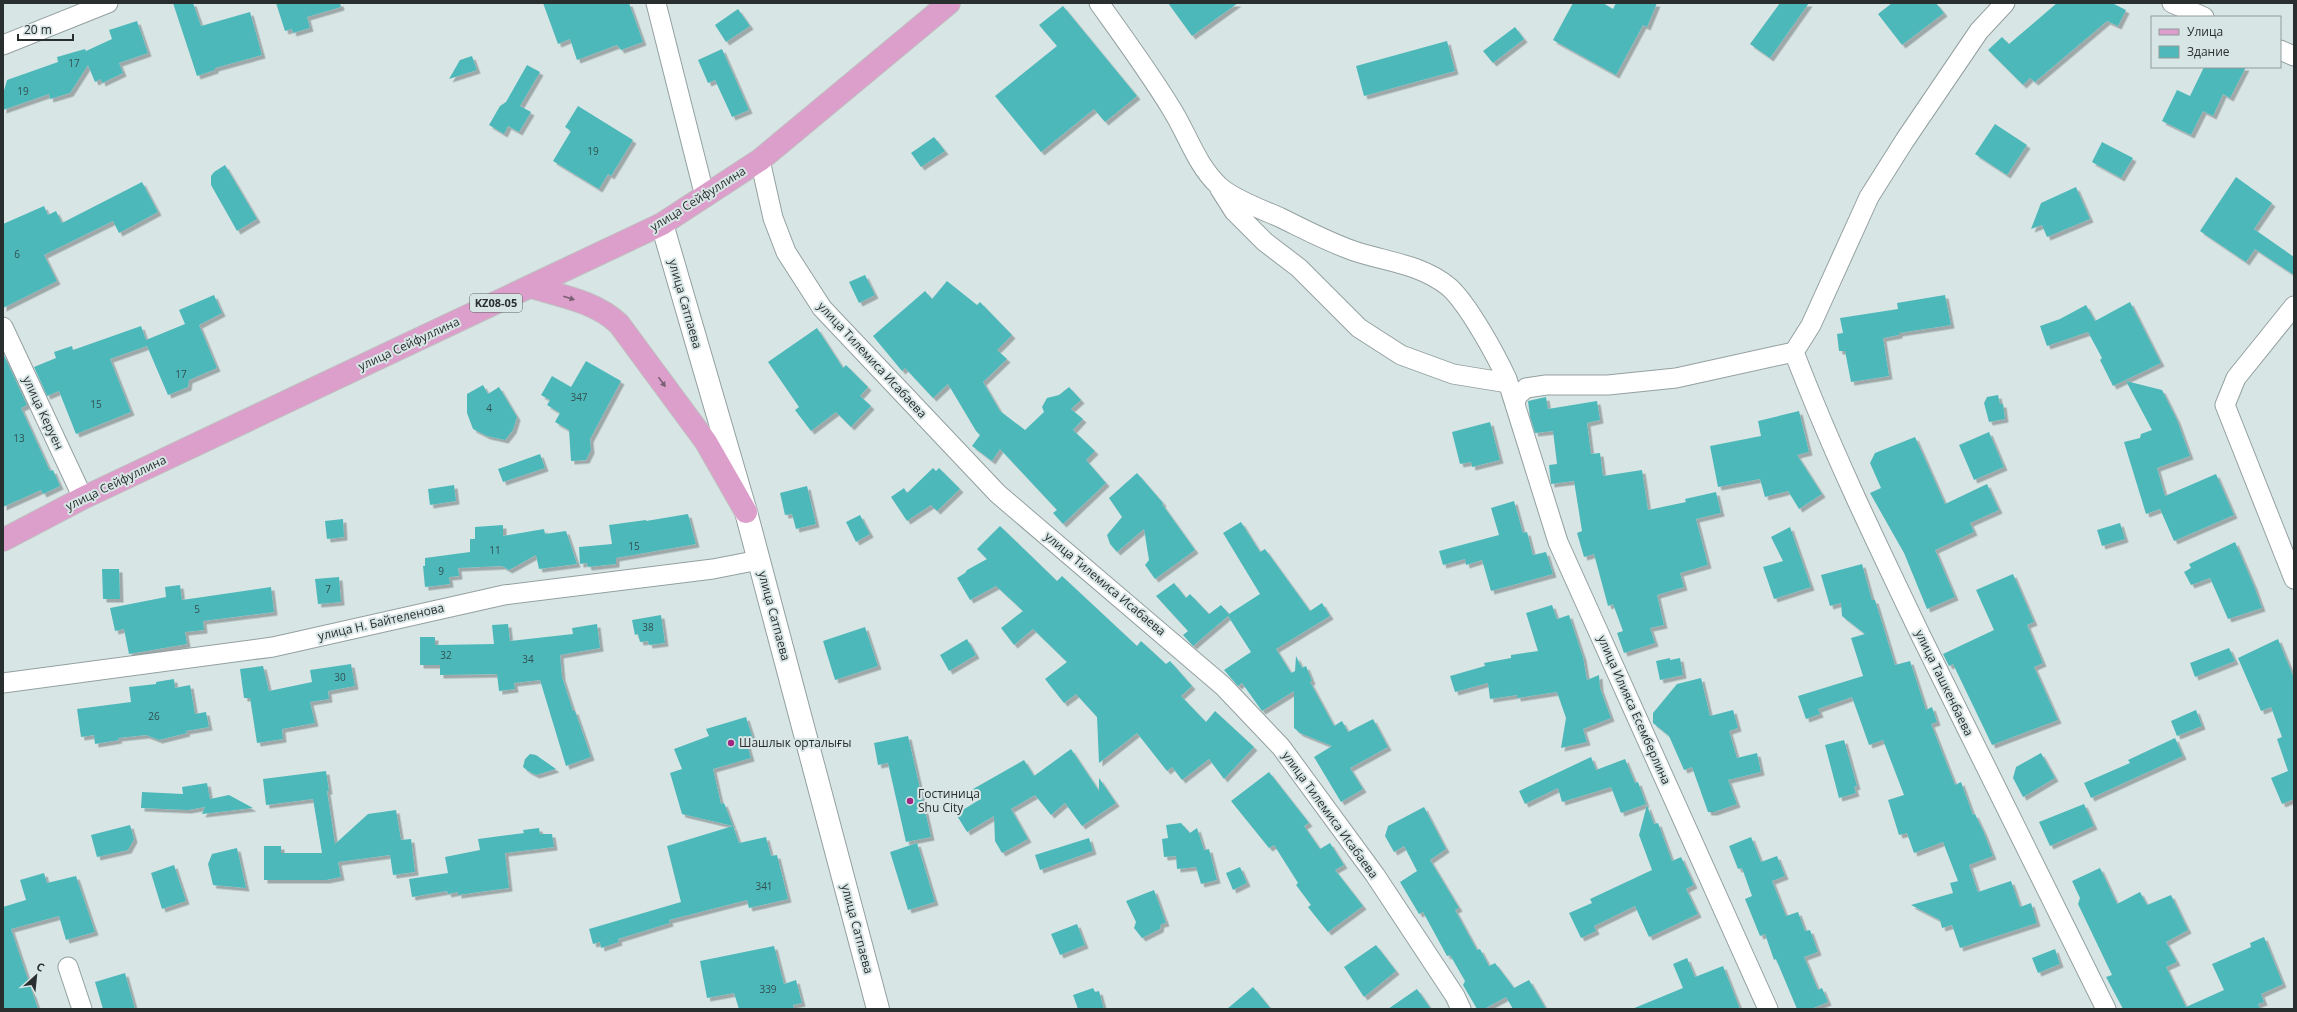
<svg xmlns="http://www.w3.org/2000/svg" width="2297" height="1012" font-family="'Open Sans',sans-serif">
<defs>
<filter id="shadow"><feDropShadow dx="3.5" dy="3.5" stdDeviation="0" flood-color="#0004"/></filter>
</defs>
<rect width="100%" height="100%" fill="#d8e5e5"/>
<!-- building -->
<path fill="#4eb8ba" filter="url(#shadow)" d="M173,3H193L201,26L250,12L262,55L215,68V70L197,76Z
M276,3H340L341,7L307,17L310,28L293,33L292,29L285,31Z
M543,3H629L643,42L621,50L617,45L577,60L570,39L558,44Z
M1168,3H1238L1192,36Z
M1573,3H1603L1613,9L1616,3H1657L1647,27L1643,25L1616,75L1553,40Z
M1780,3H1809L1770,58L1750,44Z
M1892,3H1936L1944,13L1902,45L1878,14Z
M2057,3H2112L2126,10L2118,26L2107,21L2035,82L2030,78L2023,85L1988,50L2002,37L2009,44Z
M1063,6L1137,96L1105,122L1094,109L1041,152L995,96L1057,46L1039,25Z
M738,9L750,26L726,42L715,25Z
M137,21L148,53L119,63L123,73L102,83L101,79L95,82L88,65L70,93L50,99L49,94L3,110V94L7,80L58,62L57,57L85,49L86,51L112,39L109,30Z
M1515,27L1524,39L1493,63L1483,51Z
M1447,41L1455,71L1364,96L1356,66Z
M722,49L749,110L732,117L715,80L708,83L698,60Z
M472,56L477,70L449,79L460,60Z
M527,65L540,72L520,106L531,112L519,132L508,126L504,134L489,125L500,106L506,102Z
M2204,67H2246L2230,98L2223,94L2213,116L2203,111L2191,135L2162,121L2177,90L2190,96Z
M578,106L633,140L611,176L608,174L599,189L553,161L571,131L565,127Z
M1995,124L2027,145L2007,175L1975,154Z
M934,137L945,151L921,167L911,153Z
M2102,142L2133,158L2121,178L2092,162Z
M225,165L257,219L237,231L211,185V176L214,172Z
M2236,177L2272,203L2254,229L2294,257V275L2255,249L2246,262L2200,231Z
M142,182L158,212L119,233L113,221L44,255L57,281L3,308V224L44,206L48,215L56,211L62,223Z
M2076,187L2090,219L2047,237L2042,225L2031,229L2041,203Z
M865,275L875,295L859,303L849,282Z
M947,281L977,305L980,302L1012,335L997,350L1007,359L983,382L1000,411L1025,430L1044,412L1042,407L1047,398L1059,395L1069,387L1081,400L1071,409L1083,419L1073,430L1095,451L1086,460L1106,483L1063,524L1053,513L1057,510L1000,449L992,461L972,446L980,435L976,431L948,384L933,398L905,368L902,371L873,336L925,291L932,299Z
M214,295L222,313L199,325L217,368L189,380L188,387L168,395L147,346L110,359L131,412L76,434L59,391L47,396L34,367L56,358L54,352L72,346L73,350L141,326L146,340L185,324L179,310Z
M1945,295L1951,325L1899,333V335L1883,338L1889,376L1851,382L1845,351H1839L1837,334L1843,333L1840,318L1898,309L1897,303Z
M2130,302L2161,363L2113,386L2100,360L2102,358L2088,332L2047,346L2040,326L2060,319L2086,305L2095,321Z
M817,328L843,368L846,365L868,387L860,396L871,406L851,427L836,412L811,431L795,410L799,407L768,362Z
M3,353L27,405L21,408L50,471L53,470L60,486L43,494L41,490L3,507Z
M586,361L621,381L590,439L591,450L586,460L571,461L569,430L555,422L560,413L547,405L550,400L541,395L552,376L571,387Z
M2126,381L2162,390L2177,420L2190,456L2157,468L2165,496L2216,474L2234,515L2174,541L2160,509L2146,514L2124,442L2140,438L2141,434L2152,430Z
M483,385L488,394L499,387L517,417L513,430L505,440L487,436L473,429L467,413V394Z
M1998,395L2000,404H2003L2005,419L1989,422L1984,403L1987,397Z
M1546,397L1548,409L1597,401L1600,420L1587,423L1591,454L1600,453L1603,476L1642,470L1648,510L1686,502L1685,499L1716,492L1721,513L1696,519L1708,565L1680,573L1684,587L1657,595L1664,625L1650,628L1655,643L1624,653L1617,633L1623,631L1613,604L1608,606L1594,554L1584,557L1577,533L1582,531L1574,481L1551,484L1549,465L1557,464L1553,431L1535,433L1530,417L1528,401Z
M1799,411L1809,452L1797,455L1822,494L1799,509L1788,491L1765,497L1760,479L1718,487L1710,446L1761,436L1758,421Z
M1490,422L1500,460L1472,467L1471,462L1460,464L1452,432Z
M1989,432L2004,467L1974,480L1959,445Z
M1915,437L1945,504L1987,484L1999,510L1970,523L1974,532L1935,550L1955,597L1927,609L1904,553L1870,493L1881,488L1870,463L1875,453Z
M540,454L545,468L503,482L498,469Z
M933,468L936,471L939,468L960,489L937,511L931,505L907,521L891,497L904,488L907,493Z
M1137,473L1163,503L1162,504L1195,550L1155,579L1145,565L1149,560L1144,529L1117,552L1110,544L1107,535L1122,517L1109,498Z
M454,485L456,501L430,505L428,489Z
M807,486L816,524L796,529L792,514L785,515L780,493Z
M1514,501L1523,533L1527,532L1533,555L1546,552L1553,574L1491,591L1482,560L1466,565L1465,559L1443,565L1439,551L1499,535L1491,508Z
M688,514L696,544L616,558V564L588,567L587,563L580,564L579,547L612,544L609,525L646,520V521Z
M860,515L870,534L856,542L846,522Z
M343,519L344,537L327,539L325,521Z
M1241,522L1260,552L1265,549L1310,611L1322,603L1330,616L1276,649L1291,673L1295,671L1296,656L1302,668L1306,666L1312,681L1310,682L1334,726L1342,721L1348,732L1373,719L1388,747L1350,768L1363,789L1341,802L1314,757L1332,746L1300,733L1294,728V691L1262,711L1242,683L1238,686L1224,670L1251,652L1228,616L1193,646L1183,635L1188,631L1156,596L1174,583L1186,598L1190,594L1209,614L1221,605L1229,614L1260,594L1223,533Z
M2120,523L2125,539L2102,546L2097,530Z
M503,525V536L544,529L545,534L566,531L577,564L539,569L536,555L509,570L502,566L458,568L459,576L449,577L450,584L425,587L423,566H425V558L470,552V539H475V527Z
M1000,526L1057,581L1062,576L1137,646L1141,641L1166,664L1170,661L1192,686L1181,696L1206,722L1215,711L1254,747L1224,779L1209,759L1182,780L1172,767L1167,771L1137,733L1099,763L1097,717L1076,694L1064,703L1045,679L1067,662L1033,629L1014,645L1001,628L1023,611L996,586L970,600L957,578L965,573L967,570L987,559L977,549Z
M1790,527L1811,587L1774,599L1763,567L1783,561L1771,537Z
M2235,542L2254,586L2262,608L2228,619L2210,578L2191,585L2184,572L2191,568L2189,564Z
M1862,564L1872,600H1875L1895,665L1910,661L1926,710L1932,707L1937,722L1931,724L1955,785L1961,782L1973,815L1975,814L1984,833L1993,856L1969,865L1978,892L2011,881L2020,907L2031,903L2037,923L1960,948L1952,925L1942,928L1940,920L1911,905L1953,893L1950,883L1958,881L1943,842L1914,853L1907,833L1899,835L1888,800L1904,795L1883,740L1869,745L1852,697L1818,709L1820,714L1806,719L1798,696L1863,676L1851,638L1865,634L1842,616L1841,603L1830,606L1821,575Z
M102,569H119L120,599H103Z
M2013,574L2034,622L2027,625L2043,663L2034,667L2058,720L1992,745L1953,664L1949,666L1943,654L1994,630L1976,590Z
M339,577L341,602L318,604L315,579Z
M180,585L182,600L271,587L274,612L203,621L204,630L185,632L187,644L129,654L124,629L115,631L110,608L166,597L165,587Z
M1552,605L1557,619L1569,615L1583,657L1587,680L1599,675L1600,688L1611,718L1583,729L1587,742L1561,748L1566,718L1557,692L1517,698V695L1490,699L1488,683L1455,692L1450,676L1485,666L1484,663L1511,658V655L1538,651L1526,613Z
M661,615L665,643L649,645L648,641L640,642L638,634L635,635L632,620Z
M508,624L510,641L573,634L572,628L597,624L600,648L560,655L562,677L573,711H575L591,757L566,766L540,680L514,683L515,689L499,691L497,674L440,675V665H420V637H435V645L494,644L492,625Z
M865,627L878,666L835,680L823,641Z
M967,639L976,655L949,671L940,655Z
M2278,639L2294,678V799L2282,804L2271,778L2288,771L2277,739L2282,737L2271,707L2261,711L2238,658Z
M2229,648L2235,661L2195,677L2190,663Z
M1670,658V660L1680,658L1683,675L1660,680L1656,661Z
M351,664L355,686L328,691L329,699L310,702L315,723L282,729L283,739L257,743L250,698H244L240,669L263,666L269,691L312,682L310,670Z
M1701,678L1710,716L1733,710L1738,728L1729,731L1737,758L1757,753L1761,772L1728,780L1737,804L1714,812H1708L1692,767L1684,770L1669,736L1653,723V713L1677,684Z
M174,679L175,688L190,685L195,714L206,712L209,727L186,731L187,733L159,740L146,735L118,738L119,740L95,744L94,735L81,737L77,709L131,702L129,687L156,684V682Z
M2196,710L2202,726L2177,736L2171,721Z
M746,717L754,742L747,744L751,758L713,769L721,804L724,803L733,826L682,814L670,773L682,769L674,749L709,736L706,729Z
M908,736L931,837L906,842L888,763L878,765L874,743Z
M2175,738L2183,756L2091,798L2084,783L2130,763L2128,760Z
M1844,740L1857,786L1854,787L1856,793L1839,798L1825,745Z
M1071,749L1099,791V778L1116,803L1082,826L1065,803L1051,815L1035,795L1011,809L1028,839L1002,853L995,841L994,816L967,832L956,814L979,800L973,789L1024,760L1034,776Z
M2041,753L2055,778L2023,797L2013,778L2016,767Z
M530,754L536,755L556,769L536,775L528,771L523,767L525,759Z
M1591,757L1596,770L1625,759L1635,783L1638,782L1646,804L1621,813L1611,787L1562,802L1558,788L1525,804L1519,791Z
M326,771L329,791H327L335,844L368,814L396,810L401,840L411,839L415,872L393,875L390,855L338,862L341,877L326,880H264V846H281V853H322L313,799L266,805L263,779Z
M1269,772L1309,823L1304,826L1320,849L1330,843L1344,865L1335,870L1363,906L1328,932L1308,907L1311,905L1296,885L1298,883L1274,845L1269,848L1231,801Z
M207,783L210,799L229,795L253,808L202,814L205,807L188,810L141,808L142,792L183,794L182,787Z
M2084,804L2094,826L2050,846L2039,822Z
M1647,805L1654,824L1658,823L1672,861L1681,857L1694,885L1686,889L1698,914L1649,937L1635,906L1594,926L1596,931L1581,938L1569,913L1592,903L1590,899L1652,870L1639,835Z
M1424,807L1446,849L1430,860L1459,908L1455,910L1477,950L1480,949L1489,966L1495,963L1514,988L1529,980L1546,1009H1513L1506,997L1484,1009H1477L1463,985L1465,981L1450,955L1447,956L1423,912L1419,914L1400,882L1417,871L1404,846L1394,852L1385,836L1388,826Z
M1181,823L1190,833L1197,828L1204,850L1209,849L1217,880L1201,884L1196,867L1177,869L1176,856L1164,857L1162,839L1168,838L1166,825Z
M130,825L134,839L128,850L97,857L91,835Z
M733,826L739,843L766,837L771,856L777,855L788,899L749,908L747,900L669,920L670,923L618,939L619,942L601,948L600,942L593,944L589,929L681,902L667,846Z
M539,828L540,834H552L554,847L505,853L509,888L458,895V892L448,894L447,891L412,897L409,879L448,873L445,857L480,850L478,839L524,833L523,830Z
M1751,837L1761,862L1777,856L1785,876L1772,881L1786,916L1798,912L1805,931L1810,930L1818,952L1804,957L1818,990L1822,988L1828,1002L1811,1009H1797L1776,959L1774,960L1765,934L1760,936L1745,899L1752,896L1742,868L1738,869L1729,846Z
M1089,838L1093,851L1040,870L1035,855Z
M917,843L935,902L908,910L890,852Z
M237,848L246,888L213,885L208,864L212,854Z
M174,865L186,901L162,909L151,873Z
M1240,867L1247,883L1233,890L1226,873Z
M2100,868L2117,904L2140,892L2147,905L2171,895L2188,930L2166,942L2177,962L2166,967L2186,1007L2224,990L2212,964L2251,947L2250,943L2264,937L2283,984L2261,994L2264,1002L2258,1004L2260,1009H2123L2106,977L2112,975L2078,904L2080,898L2072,881Z
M44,873L47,883L76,876L95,932L66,940L59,916L11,929L38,1009H3V907L26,900L20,880Z
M1154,890L1166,923L1161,924L1160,929L1142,938L1134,928L1136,922L1126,901Z
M1077,924L1085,945L1060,955L1051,934Z
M1376,945L1396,971L1364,997L1344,967Z
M774,946L784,984L796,980L802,1003L793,1005L794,1009H739L734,993L707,998L700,961Z
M2055,949L2060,964L2038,973L2032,958Z
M1687,958L1695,977L1723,966L1740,1009H1632L1683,988L1673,964Z
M125,973L135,1009H103L95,982Z
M1253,987L1271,1009H1227Z
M1093,988L1095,992L1099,991L1104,1009H1078L1073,995Z
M1417,989L1431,1009H1388Z"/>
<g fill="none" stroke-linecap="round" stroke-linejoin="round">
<!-- minor casing -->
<g stroke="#94a0a0" stroke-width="21">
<path id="minor" d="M656,3L705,197
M1099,3C1124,38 1149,72 1171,108C1187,133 1196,164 1218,185C1230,198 1263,210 1279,217C1304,229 1328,242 1354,251C1387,262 1421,264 1449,287C1468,304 1496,355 1507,379L1558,542L1768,1009
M2172,3L2204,17
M3,45L108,3
M2280,50L2294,56
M760,160L773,218L786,252L822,308L998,494L1223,686L1281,747L1375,875L1455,996L1461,1009
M1220,189L1234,211L1265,242L1299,268L1359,328L1401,355L1453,374L1508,383
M2294,306L2236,378L2225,405L2294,579
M3,327L83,498
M1794,352C1831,449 1876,542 1921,636C1982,761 2044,885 2106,1009
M1515,405L1517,396L1526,388L1546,385H1608L1676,378L1794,352L1811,325L1869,197L1905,140L1979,31L2005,3
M3,683L273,647L504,595L713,569L759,560
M68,967L82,1009"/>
</g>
<!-- tertiary casing -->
<g stroke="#94a0a0" stroke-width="24">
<path id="tertiary" d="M662,224L746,512L878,1009"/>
</g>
<!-- primary casing -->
<g stroke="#bfc0c0" stroke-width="24">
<path id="primary" d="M531,287C562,296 596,302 619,324L706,442L746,512
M3,540L83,498L662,224L760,160L949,3"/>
</g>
<!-- minor -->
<use href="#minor" stroke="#fff" stroke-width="19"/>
<!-- tertiary -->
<use href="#tertiary" stroke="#fff" stroke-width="22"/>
<!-- primary -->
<use href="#primary" stroke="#dc9eca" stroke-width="22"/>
</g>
<!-- one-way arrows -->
<defs><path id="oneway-solid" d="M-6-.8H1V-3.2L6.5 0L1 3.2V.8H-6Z"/></defs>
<g fill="#7a6074">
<use href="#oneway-solid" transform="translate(569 298) rotate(18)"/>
<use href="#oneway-solid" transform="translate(662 382) rotate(54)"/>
</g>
<!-- markers -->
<g fill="#9f2982" stroke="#d8e5e5" stroke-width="1.5">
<circle cx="731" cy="743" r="4"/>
<circle cx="910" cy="801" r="4"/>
</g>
<g text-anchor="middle" stroke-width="4" stroke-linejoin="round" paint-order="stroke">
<!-- number labels -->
<g font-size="10" fill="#325051">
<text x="74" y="67">17</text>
<text x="23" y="95">19</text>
<text x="593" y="155">19</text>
<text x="17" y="258">6</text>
<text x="181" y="378">17</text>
<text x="579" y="401">347</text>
<text x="96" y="408">15</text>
<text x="489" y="412">4</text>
<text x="19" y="442">13</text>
<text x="634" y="550">15</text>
<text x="495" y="554">11</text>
<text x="441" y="575">9</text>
<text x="328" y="593">7</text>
<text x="197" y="613">5</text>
<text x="648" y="631">38</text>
<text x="446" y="659">32</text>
<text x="528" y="663">34</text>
<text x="340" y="681">30</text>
<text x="154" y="720">26</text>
<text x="764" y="890">341</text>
<text x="768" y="993">339</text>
</g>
<!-- shield labels -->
<rect fill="#d8e5e5" stroke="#5e6565" stroke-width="1" x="470" y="294" width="52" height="18" rx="3"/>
<g font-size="11" font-weight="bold" fill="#292e2e">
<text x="496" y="307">KZ08-05</text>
</g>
<!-- street labels -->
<g font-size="12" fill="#292e2e" stroke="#d8e5e5">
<text transform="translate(698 199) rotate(-32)" y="4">улица Сейфуллина</text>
<text transform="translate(685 304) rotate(74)" y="4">улица Сатпаева</text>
<text transform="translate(409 344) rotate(-25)" y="4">улица Сейфуллина</text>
<text transform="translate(872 360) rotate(47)" y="4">улица Тилемиса Исабаева</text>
<text transform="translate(43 413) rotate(65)" y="4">улица Керуен</text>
<text transform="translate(116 483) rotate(-26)" y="4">улица Сейфуллина</text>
<text transform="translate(1105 584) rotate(40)" y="4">улица Тилемиса Исабаева</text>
<text transform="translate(774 616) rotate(75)" y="4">улица Сатпаева</text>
<text transform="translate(381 622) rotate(-13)" y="4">улица Н. Байтеленова</text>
<text transform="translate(1944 683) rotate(64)" y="4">улица Ташкенбаева</text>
<text transform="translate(1634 710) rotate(66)" y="4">улица Илияса Есемберлина</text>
<text transform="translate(1330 815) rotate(54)" y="4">улица Тилемиса Исабаева</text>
<text transform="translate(857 929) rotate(75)" y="4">улица Сатпаева</text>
</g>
<!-- poi labels -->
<g font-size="12" fill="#292e2e" stroke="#d8e5e5" text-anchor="start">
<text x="739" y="747">Шашлык орталығы</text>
<text x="918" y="798">Гостиница<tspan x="918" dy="14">Shu City</tspan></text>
</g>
</g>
<!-- border -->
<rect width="2297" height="1012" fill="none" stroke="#292e2e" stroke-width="8"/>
<!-- legend -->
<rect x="2151" y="16" width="130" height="52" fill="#d8e5e5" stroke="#929c9c"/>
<rect x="2159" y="29" width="20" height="6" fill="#dc9eca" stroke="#929c9c"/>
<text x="2187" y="36" font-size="12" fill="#292e2e">Улица</text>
<rect x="2159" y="46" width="20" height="12" fill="#4eb8ba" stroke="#929c9c"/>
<text x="2187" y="56" font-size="12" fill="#292e2e">Здание</text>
<!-- north arrow -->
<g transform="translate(36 976) rotate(27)" stroke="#d8e5e5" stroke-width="3" paint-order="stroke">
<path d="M0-3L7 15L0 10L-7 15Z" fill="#292e2e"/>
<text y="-6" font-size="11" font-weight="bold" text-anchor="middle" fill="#292e2e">С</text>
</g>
<!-- scale -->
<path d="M18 34v6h55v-6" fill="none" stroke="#292e2e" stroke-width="2"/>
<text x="24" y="34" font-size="12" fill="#292e2e" stroke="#d8e5e5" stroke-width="3" paint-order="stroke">20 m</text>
</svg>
